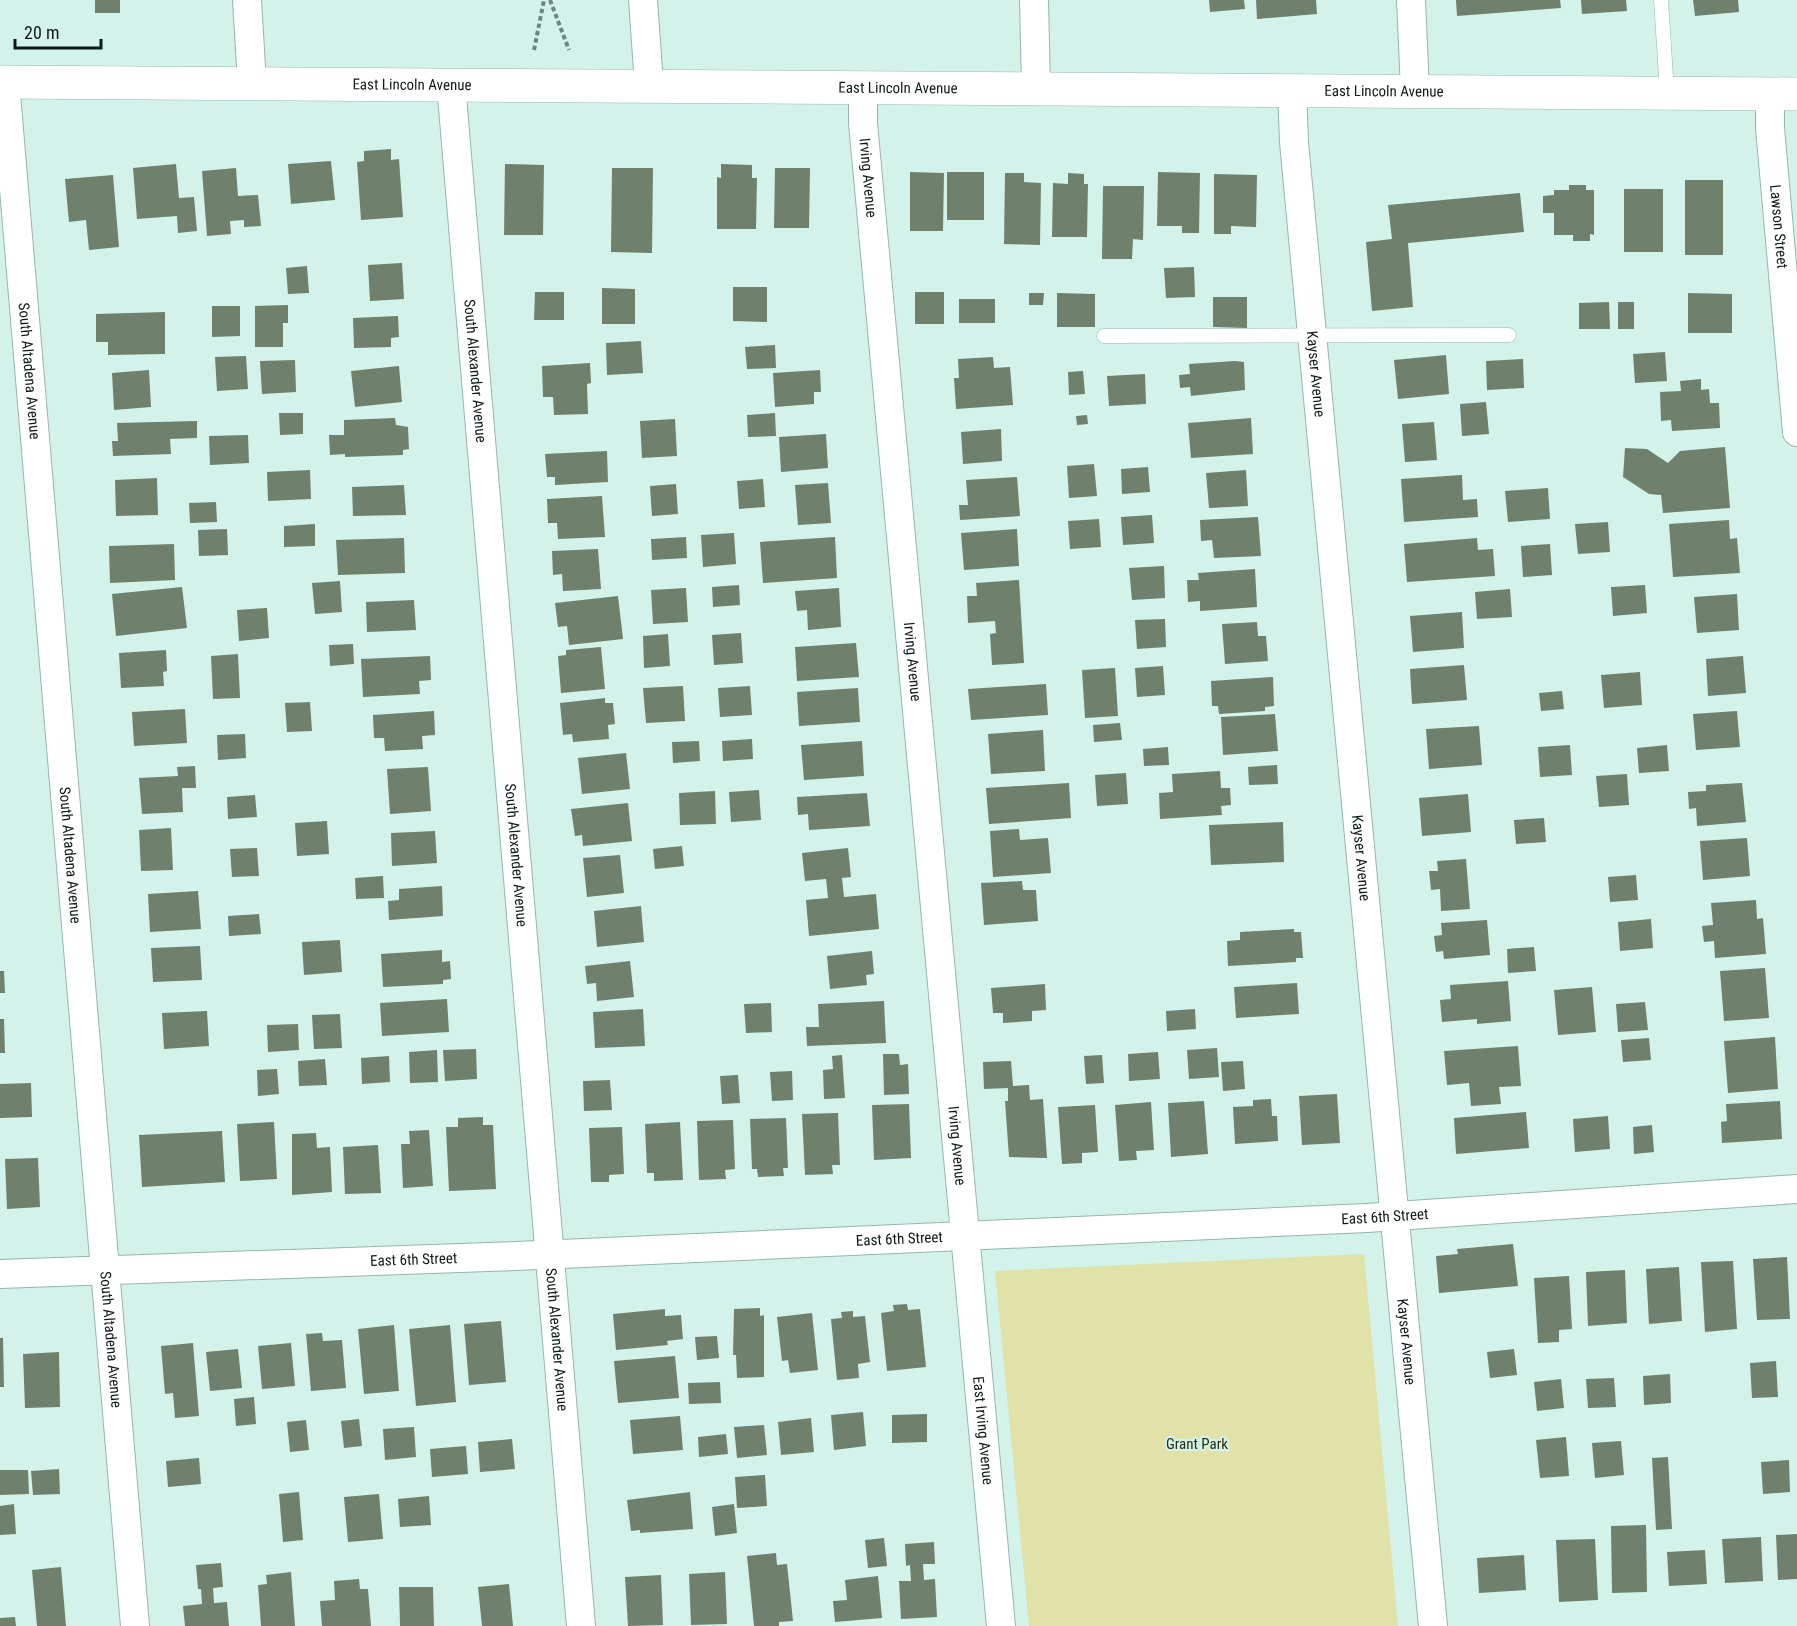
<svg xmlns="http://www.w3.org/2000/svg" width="1797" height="1626" font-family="'Roboto Condensed',sans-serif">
<rect width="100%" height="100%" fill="#d3f3ea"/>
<!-- green -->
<path fill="#e1e2a7" d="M1364,1254L1398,1626H1029L995,1271Z"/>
<!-- building -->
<path fill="#6f806d" d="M95,0H120V13H95Z
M1209,0H1244L1245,9L1210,12Z
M1256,0H1316L1317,14L1257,19Z
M1456,0H1560L1561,8L1457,16Z
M1581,0H1626L1627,11L1582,14Z
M1693,0H1738L1739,12L1695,16Z
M391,149V160L399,159L403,217L361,220L357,162L364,161V151Z
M331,161L335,200L291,204L288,164Z
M176,164L179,198L194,197L197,231L178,233L177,216L137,219L133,168Z
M505,164L544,165L543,235H504Z
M721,164L752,165V178H757L756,229H717V177L721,178Z
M236,168L238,196L258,195L261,226L244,227V220L230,221L231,234L207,236L202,171Z
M612,168H653L652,253L611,252Z
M775,168H810L809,228H774Z
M910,172L944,173L943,231H910Z
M947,172H984V220H947Z
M1158,172L1200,173L1199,233H1182V226H1157Z
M1005,173H1024V182L1041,183L1040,245L1004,244Z
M1068,173L1084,174V184H1088L1087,237H1052L1053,183L1068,184Z
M1214,174L1257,175L1256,227L1231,226V234H1214Z
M113,175L119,247L89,250L86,220L69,222L65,179Z
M1685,180H1723V255H1685Z
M1569,185H1586V190H1594V235L1590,234V241H1573V235H1554V213H1543V196L1554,195V190H1569Z
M1103,186H1144L1143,240L1133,239L1132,259H1102Z
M1624,189H1663V252H1624Z
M1520,193L1524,232L1408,243L1413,307L1372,311L1366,242L1392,239L1388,205Z
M402,263L404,299L370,301L368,265Z
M307,266L309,293L288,294L286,268Z
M1194,267L1195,297L1166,298L1164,268Z
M733,287H767V322L733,321Z
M602,288L635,289V324H602Z
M535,292H564V320H534Z
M915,292H944V324H915Z
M1029,293H1044L1043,305H1029Z
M1057,293L1095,294V327H1057Z
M1688,293L1732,294V333H1688Z
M1213,297H1247V328L1213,327Z
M959,299H995V323H959Z
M1609,302L1610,329H1579V303Z
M1618,302H1634V329H1618Z
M288,305V323H283V347H255V306Z
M212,306H240V336L212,337Z
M165,312V354L108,355V342H96V314Z
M398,316L399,337L391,338V347L354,348L353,318Z
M641,341L643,373L607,375L606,343Z
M775,345L776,368L747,369L745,347Z
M1665,352L1667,381L1635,383L1633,354Z
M1446,355L1449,394L1398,399L1394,360Z
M246,356L248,389L217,391L215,357Z
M993,357L994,368L1010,367L1013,405L956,409L954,378H959L958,359Z
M1523,359L1524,388L1487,390L1486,361Z
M295,360L296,392L262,394L260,361Z
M1235,361L1244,362L1245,390L1191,396L1190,387L1180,388L1179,375L1190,374L1189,364Z
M590,363L591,383L587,384L588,414L554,415L553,397H543L542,366Z
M399,366L402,402L355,407L351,371Z
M149,370L151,407L114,410L112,373Z
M820,370L821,392H814V404L775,407L773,373Z
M1083,371L1085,394L1069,395L1068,372Z
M1145,374L1146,404L1109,406L1107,376Z
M1701,379V390L1709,389L1710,403H1719L1720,428L1672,431L1671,420L1661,421L1660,392L1681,391L1680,381Z
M1486,402L1489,434L1462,436L1460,404Z
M279,413H303V434L280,435Z
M775,413L776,436L748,437L747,415Z
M1087,415L1088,424L1077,425L1076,416Z
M395,418L396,425L408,427L409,449L403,450V455L345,457V454L330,455L329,435H344V420Z
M1251,418L1253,454L1191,458L1188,423Z
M675,419L677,456L642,458L640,421Z
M197,421V438L170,439L171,454L113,456L112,441H118L117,423Z
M1434,422L1437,460L1405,462L1402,424Z
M1001,429L1002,461L963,464L961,432Z
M826,434L828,468L781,472L779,437Z
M248,435L249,463L210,465L209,436Z
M1725,447L1730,508L1663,513L1661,495L1649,494L1623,477L1625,448L1647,449L1668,463L1680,451Z
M607,451L608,482L555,485V477H547L545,454Z
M1094,464L1097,496L1069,498L1067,466Z
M1148,467L1150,492L1122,494L1121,469Z
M310,470L311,499L268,501L267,472Z
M1246,470L1248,506L1209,508L1206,473Z
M1462,475L1463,500L1477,499L1478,517L1404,522L1401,479Z
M1017,477L1020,516L960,520L959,505H968L966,480Z
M157,478L158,515L116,516L115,480Z
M763,479L765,507L739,509L737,481Z
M828,483L831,523L798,525L795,485Z
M676,484L678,514L652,516L650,486Z
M404,485L406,515L353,516L352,487Z
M1548,488L1550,519L1508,522L1505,491Z
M602,496L605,537L558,539L557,523H548L547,499Z
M216,502L217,522L190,523L189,503Z
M1152,515L1154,543L1123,545L1121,517Z
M1258,517L1261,556L1214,558L1212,540L1201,541L1200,520Z
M1099,519L1101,547L1070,549L1068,521Z
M1729,520L1730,539L1737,538L1740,573L1673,577L1669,524Z
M1608,522L1610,552L1578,554L1575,524Z
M315,524V546L284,547V526Z
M227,529L228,555L199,556L198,530Z
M1017,529L1019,566L964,570L961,533Z
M734,533L736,564L703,567L701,535Z
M686,537L687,558L652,560L651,539Z
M835,537L837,578L763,583L760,542Z
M404,538L405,573L338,575L336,540Z
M1477,538L1478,550L1493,549L1495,576L1407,582L1404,544Z
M174,544L175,580L110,583L109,546Z
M1550,544L1552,575L1523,577L1521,546Z
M598,549L601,589L563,591L562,574L553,575L552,551Z
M1164,566L1165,598L1132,600L1129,568Z
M1255,569L1257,607L1200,611V601L1188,602L1187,580H1199L1198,573Z
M1019,580L1024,663L992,665L990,634L996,633L995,621L968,623L967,596H977L976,583Z
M340,581L342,612L315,614L312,583Z
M739,585L740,605L713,607L712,587Z
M1645,585L1647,613L1613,616L1611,587Z
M182,587L187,628L116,636L112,594Z
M686,588L688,622L653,624L651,590Z
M839,588L841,627L808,630L807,610L797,611L795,591Z
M1510,589L1512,617L1477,619L1475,592Z
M1737,594L1739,630L1697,633L1694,597Z
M618,596L623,639L569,645L567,626L558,627L555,603Z
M414,600L416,630L367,632L366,602Z
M267,608L269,638L239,641L237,610Z
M1462,612L1464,648L1413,652L1410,616Z
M1165,619L1166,647L1137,649L1135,620Z
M1257,622L1258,636H1266L1268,661L1225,664L1222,624Z
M741,633L743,663L714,665L712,635Z
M668,634L670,666L644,668L643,636Z
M856,643L859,677L797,681L795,647Z
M353,644L354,664L330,666L329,645Z
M601,647L605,689L561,693L558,656L566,655V650Z
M166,650L167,671L163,672L164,686L121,688L119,653Z
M238,654L240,698L213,699L211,656Z
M430,656L431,680L419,681L420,694L363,697L361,659Z
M1743,656L1746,693L1708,696L1706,659Z
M1464,665L1467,700L1412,704L1410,669Z
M1163,666L1165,695L1137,697L1135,668Z
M1115,668L1118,716L1085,718L1082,670Z
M1640,672L1642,705L1604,708L1601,675Z
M1273,677L1274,706L1265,707V711L1219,714L1218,706H1212L1211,681Z
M1046,684L1048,715L971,720L968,689Z
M683,686L685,721L646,723L643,688Z
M750,686L752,715L720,717L718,688Z
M858,688L860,722L799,726L797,692Z
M1562,691L1564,709L1541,711L1539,693Z
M605,698V703H613L615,724L608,725L609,739L573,742L572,734L563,735L560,703Z
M310,702L312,731L287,732L285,703Z
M185,709L187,743L134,746L132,712Z
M434,711L435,735L422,736L423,749L385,751L384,738H374L373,715Z
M1737,711L1740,747L1696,750L1693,714Z
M1275,714L1278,751L1223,755L1221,717Z
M1120,723L1122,740L1094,742L1093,725Z
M1479,726L1482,765L1429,769L1426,729Z
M1043,730L1045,771L991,774L988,734Z
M245,734L246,758L218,760L217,735Z
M752,739L753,759L723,761L722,741Z
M699,741L700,761L673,763L672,742Z
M862,741L864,776L804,780L801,745Z
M1570,745L1572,775L1540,777L1538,747Z
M1667,745L1669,771L1639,773L1637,748Z
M1168,747L1169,765L1144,766L1143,749Z
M626,753L630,789L582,794L578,758Z
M1277,765L1278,784L1249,785L1248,767Z
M195,766L196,788H182L183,812L142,814L139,778L178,776L177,767Z
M428,767L431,811L390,814L387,769Z
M1220,771L1221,788H1230L1231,805L1221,806L1222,815L1160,819L1159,793L1173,792L1172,774Z
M1126,773L1128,804L1097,806L1095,775Z
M1627,774L1629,805L1599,807L1596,776Z
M1069,783L1071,818L989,824L986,788Z
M1742,783L1746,822L1697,826L1696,808L1689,809L1688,792L1706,791V785Z
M759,790L761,820L731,822L729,792Z
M715,791L716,824L680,825L679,793Z
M867,793L870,826L809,830L808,814L798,815L797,797Z
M1468,794L1471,832L1422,836L1419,798Z
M255,795L257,817L228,819L227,797Z
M628,803L632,841L583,846L582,835L575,836L571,809Z
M1544,818L1546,842L1516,844L1514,820Z
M327,821L329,854L297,856L295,823Z
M1283,822L1284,862L1211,865L1209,825Z
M171,828L173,870L141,871L139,830Z
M1019,829L1020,840L1048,838L1051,873L993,877L990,831Z
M435,831L437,863L392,866L391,833Z
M1747,838L1750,876L1703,880L1700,841Z
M682,846L684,866L655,869L653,849Z
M257,848L259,876L232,877L230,849Z
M848,848L851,877L842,878L844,897L876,894L879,929L809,936L806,900L828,898L826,879L805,881L802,853Z
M620,855L624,893L587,897L583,858Z
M1466,859L1470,909L1441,911L1440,889L1431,890L1429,871H1438L1437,861Z
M1636,875L1638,900L1610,902L1608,877Z
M383,876L384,898L356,899L355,878Z
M1022,881L1023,890H1036L1038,921L984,925L981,883Z
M442,886L443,916L389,920L388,901L399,900V889Z
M198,891L201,929L150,932L148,894Z
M1756,900L1757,919L1763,918L1766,954L1715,958L1714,941L1704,942L1702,926L1713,925L1711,903Z
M641,906L644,942L597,947L594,911Z
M259,914L261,934L229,936L228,916Z
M1651,919L1653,948L1620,951L1618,922Z
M1487,920L1490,955L1444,959L1443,951L1436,952L1434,936L1442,935L1441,923Z
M1294,929V932H1301L1303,958H1296V962L1228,966L1227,941L1240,940V932Z
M340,940L342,972L304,975L302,942Z
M200,946L202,980L153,982L151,948Z
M1534,947L1536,971L1508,973L1507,949Z
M442,950V962L450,961L451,979L443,980V984L383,987L381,954Z
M872,951L874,974L866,975L867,985L830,989L827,956Z
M630,961L634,997L597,1001L596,983L587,984L585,966Z
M1765,968L1769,1018L1724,1021L1720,971Z
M0,971H4L5,993H0Z
M1508,981L1511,1021L1477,1024V1019L1442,1022L1440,1000L1451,999L1450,985Z
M1297,983L1299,1014L1236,1018L1234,987Z
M1045,984L1046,1010L1032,1011V1021L1003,1023V1013H993L991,988Z
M1592,987L1596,1032L1558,1035L1554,990Z
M447,999L449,1032L382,1036L380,1003Z
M884,1001L886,1043L807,1046L806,1027H819L818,1004Z
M1645,1002L1648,1030L1618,1032L1616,1004Z
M771,1003L772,1032L746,1033L744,1004Z
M643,1009L645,1046L595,1048L593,1012Z
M1195,1009L1196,1029L1167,1031L1166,1011Z
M207,1011L209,1046L164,1049L162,1013Z
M340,1014L342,1048L314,1049L312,1015Z
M0,1019H4L5,1053H0Z
M298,1024L299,1050L268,1052L267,1025Z
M1775,1037L1778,1089L1728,1093L1724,1041Z
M1649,1038L1651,1060L1623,1062L1621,1040Z
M1518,1046L1521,1086L1499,1087L1501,1104L1471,1106L1469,1083L1447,1085L1444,1051Z
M1217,1048L1219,1077L1189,1079L1187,1050Z
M476,1049L477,1079L445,1081L443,1050Z
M437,1050L438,1082L410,1083L409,1052Z
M1158,1052L1160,1079L1129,1081L1128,1054Z
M883,1054H899L900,1065L908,1064L909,1094L884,1095Z
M842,1055L845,1098L824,1099L823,1070L833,1069L832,1056Z
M1102,1055L1104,1083L1086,1084L1084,1056Z
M389,1056L390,1082L362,1084L361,1058Z
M325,1059L327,1085L299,1086L298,1061Z
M1011,1061L1013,1086L1029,1085L1030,1100L1043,1099L1047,1158L1009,1157L1005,1101H1008V1088L984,1089L983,1062Z
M1243,1061L1245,1089L1223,1091L1221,1062Z
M277,1069L279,1094L258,1096L257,1070Z
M792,1071L793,1100L772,1101L770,1072Z
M738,1075L740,1103L722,1104L720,1076Z
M610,1080L612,1110L584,1111L583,1081Z
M31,1083L32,1117L0,1118V1084Z
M1337,1094L1340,1143L1302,1145L1299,1096Z
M1271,1099L1272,1116H1277L1278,1141L1235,1144L1233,1107L1253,1106V1100Z
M1204,1101L1208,1154L1171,1157L1168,1103Z
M1780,1101L1782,1139L1722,1143L1721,1122L1727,1121L1726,1104Z
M1151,1102L1154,1150L1136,1151L1137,1160L1119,1161L1115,1105Z
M909,1104L911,1158L874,1160L872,1105Z
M1095,1105L1098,1152L1082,1153V1163L1062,1164L1058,1107Z
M1526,1112L1529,1148L1456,1154L1454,1118Z
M838,1113L840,1165H832L833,1174L805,1175L802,1114Z
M1608,1116L1610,1149L1575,1152L1573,1119Z
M483,1117V1125H493L496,1189L449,1191L446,1127H458V1118Z
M786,1118L788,1168H783L784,1176L758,1177L757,1169H752L750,1119Z
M733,1120L735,1169L725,1170L726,1179L699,1180L697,1121Z
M274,1122L277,1179L240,1181L237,1124Z
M680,1122L683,1180L654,1181V1173H647L645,1124Z
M1652,1125L1654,1152L1634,1154L1633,1127Z
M622,1127L624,1174L609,1175V1182H591L589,1128Z
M429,1130L433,1186L403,1188L401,1144H410L409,1131Z
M222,1131L225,1182L142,1187L139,1135Z
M316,1133L317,1148L330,1147L332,1192L292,1195V1134Z
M378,1145L381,1193L345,1194L343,1147Z
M38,1158L40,1207L7,1209L5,1159Z
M1513,1244L1518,1286L1439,1293L1436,1256L1458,1254L1457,1249Z
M1787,1257L1790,1319L1757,1320L1753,1259Z
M1733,1261L1737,1329L1705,1332L1701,1262Z
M1679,1267L1682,1321L1649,1324L1646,1269Z
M1625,1270L1627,1323L1588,1326L1586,1272Z
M1569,1276L1572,1329L1559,1330V1342L1538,1343L1534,1278Z
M907,1304L908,1310L920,1309L926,1367L887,1371L881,1313L894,1311L893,1305Z
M760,1308V1316L764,1315V1377L737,1378L736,1355H733L734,1309Z
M665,1309V1316L681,1315L683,1339L667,1341L668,1345L616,1350L613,1314Z
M853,1311V1317L865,1316L870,1362L858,1364L859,1378L837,1380L831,1319L842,1318L841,1312Z
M812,1313L818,1370L790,1373L788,1360L782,1361L777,1317Z
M501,1321L506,1382L469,1385L464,1324Z
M394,1325L399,1391L364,1394L358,1329Z
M450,1325L456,1402L416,1406L409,1329Z
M322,1333L323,1341L342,1340L346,1388L311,1391L306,1334Z
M717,1336L719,1358L697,1360L695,1337Z
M0,1338H3L4,1387H0Z
M193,1343L199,1416L175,1418L173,1393L165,1394L161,1346Z
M291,1343L295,1386L262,1389L258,1346Z
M238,1349L242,1388L210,1391L206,1352Z
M1514,1349L1517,1375L1490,1378L1487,1352Z
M59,1352L60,1407L25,1408L23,1354Z
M675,1356L679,1398L618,1403L614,1361Z
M1776,1361L1778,1397L1752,1398L1750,1363Z
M1670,1374L1671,1403L1644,1405L1643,1376Z
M1614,1378L1616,1407L1588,1408L1586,1379Z
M1561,1379L1564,1408L1537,1411L1534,1382Z
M720,1382L721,1403L689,1404L688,1383Z
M254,1397L256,1424L236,1426L234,1399Z
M863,1412L866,1446L834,1450L831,1415Z
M927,1414V1442L892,1443V1415Z
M680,1416L683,1450L633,1454L630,1420Z
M811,1418L814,1452L781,1455L778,1422Z
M359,1419L362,1446L344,1448L341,1421Z
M306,1420L309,1450L290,1452L287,1422Z
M764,1425L767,1455L737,1458L734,1427Z
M414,1427L416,1457L385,1460L383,1429Z
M726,1434L728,1454L699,1457L698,1437Z
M1566,1437L1569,1476L1540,1478L1536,1440Z
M512,1439L515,1469L480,1472L478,1442Z
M1621,1441L1624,1475L1595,1478L1592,1443Z
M466,1446L468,1474L432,1477L430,1449Z
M1668,1457L1672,1529L1656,1530L1652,1458Z
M199,1458L201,1484L168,1487L166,1461Z
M1789,1460L1790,1492L1763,1494L1761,1462Z
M59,1469L60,1494L33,1495L31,1471Z
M0,1470H28L29,1494L0,1495Z
M765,1475L767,1506L737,1508L735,1477Z
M299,1492L303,1540L283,1542L279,1494Z
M690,1492L693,1529L640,1533V1530L631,1531L627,1500Z
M379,1494L383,1539L348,1542L344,1497Z
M429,1496L431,1525L400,1527L398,1499Z
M14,1504L16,1534L0,1535V1506Z
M734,1504L737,1533L715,1536L712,1507Z
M1646,1525L1647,1592L1612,1593L1611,1526Z
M1797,1534V1579L1778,1580L1776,1535Z
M1761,1537L1763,1581L1725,1583L1722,1539Z
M884,1538L887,1566L868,1568L865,1540Z
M1595,1539L1598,1600L1559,1602L1556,1540Z
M934,1542L935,1564H923L924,1580L935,1579L937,1617L901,1619L899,1581H911L910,1565L906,1566L905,1544Z
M1705,1550L1707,1584L1669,1586L1667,1552Z
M776,1553L777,1565L787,1564L793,1621L779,1622V1626H754L747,1556Z
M1524,1555L1526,1590L1479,1593L1477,1558Z
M221,1563L223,1587L213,1588L214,1603L227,1602L229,1626H185L183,1606L202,1604L201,1589H198L196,1565Z
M61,1567L66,1626H37L32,1570Z
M291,1572L295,1626H261L258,1585L267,1584L266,1575Z
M725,1572L727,1624L691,1625L689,1574Z
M661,1575L663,1625L628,1626L625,1577Z
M878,1576L882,1618L835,1622L833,1601L847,1600L845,1580Z
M359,1579L360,1589H368L371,1626H322L320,1601L335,1600L334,1581Z
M509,1584L513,1626H482L478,1587Z
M399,1587H433L434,1626H400Z
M15,1617L16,1626H0V1618Z"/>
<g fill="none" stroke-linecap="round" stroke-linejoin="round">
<!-- service casing -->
<g stroke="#96b6ad" stroke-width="15">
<path id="service" d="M1661,0L1667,92
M1104,336L1509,335"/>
</g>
<!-- minor casing -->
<g stroke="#96b6ad" stroke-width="30">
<g id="minor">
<path d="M247,0L252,83"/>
<path d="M643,0L649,84"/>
<path d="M1034,0L1036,88"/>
<path d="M1411,0L1415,91"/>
<path id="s1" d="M5,82L135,1626"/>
<path id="s2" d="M451,84L581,1626"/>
<path id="s3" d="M863,86V123L1001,1626"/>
<path id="s4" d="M1292,89L1294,142L1433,1626"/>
<path id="s5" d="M1770,93V128L1797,432"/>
<path id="s6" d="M0,1274L516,1256L1367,1218L1797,1189"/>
</g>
</g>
<!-- tertiary casing -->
<g stroke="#96b6ad" stroke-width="34">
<g id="tertiary">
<path id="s7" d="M0,82L1797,94"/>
</g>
</g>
<!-- path -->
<path stroke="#6f857f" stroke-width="4" stroke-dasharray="4.5 3" stroke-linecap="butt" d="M550,0L569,50
M534,50L544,0"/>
<!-- service -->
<use href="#service" stroke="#fff" stroke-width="14"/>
<!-- minor -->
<use href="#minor" stroke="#fff" stroke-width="28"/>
<!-- tertiary -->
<use href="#tertiary" stroke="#fff" stroke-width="33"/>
</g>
<g text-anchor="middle" stroke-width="4.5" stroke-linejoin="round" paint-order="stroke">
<!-- street labels -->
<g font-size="15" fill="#0e1a17" stroke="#d3f3ea">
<text dy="5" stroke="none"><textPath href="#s7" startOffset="412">East Lincoln Avenue</textPath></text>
<text dy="5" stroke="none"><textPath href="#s7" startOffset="898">East Lincoln Avenue</textPath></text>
<text dy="5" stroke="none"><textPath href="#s7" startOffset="1384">East Lincoln Avenue</textPath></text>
<text dy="5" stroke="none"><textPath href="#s3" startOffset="92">Irving Avenue</textPath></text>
<text dy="5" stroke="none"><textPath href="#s5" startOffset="134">Lawson Street</textPath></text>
<text dy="5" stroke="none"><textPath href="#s1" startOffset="290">South Altadena Avenue</textPath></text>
<text dy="5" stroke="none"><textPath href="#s2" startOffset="288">South Alexander Avenue</textPath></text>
<text dy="5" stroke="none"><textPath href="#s4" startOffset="286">Kayser Avenue</textPath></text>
<text dy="5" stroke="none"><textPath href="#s3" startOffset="578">Irving Avenue</textPath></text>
<text dy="5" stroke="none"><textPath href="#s1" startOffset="776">South Altadena Avenue</textPath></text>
<text dy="5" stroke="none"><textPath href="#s2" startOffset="774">South Alexander Avenue</textPath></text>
<text dy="5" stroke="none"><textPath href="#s4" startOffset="772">Kayser Avenue</textPath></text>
<text dy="5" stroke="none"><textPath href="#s3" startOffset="1064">Irving Avenue</textPath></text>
<text dy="5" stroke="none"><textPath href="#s6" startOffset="1386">East 6th Street</textPath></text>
<text dy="5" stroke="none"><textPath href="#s6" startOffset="900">East 6th Street</textPath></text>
<text dy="5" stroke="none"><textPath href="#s6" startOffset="414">East 6th Street</textPath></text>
<text dy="5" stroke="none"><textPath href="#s1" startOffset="1262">South Altadena Avenue</textPath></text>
<text dy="5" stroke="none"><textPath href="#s2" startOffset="1260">South Alexander Avenue</textPath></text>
<text dy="5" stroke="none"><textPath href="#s4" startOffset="1258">Kayser Avenue</textPath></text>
<text dy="5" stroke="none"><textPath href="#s3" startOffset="1350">East Irving Avenue</textPath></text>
</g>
<!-- park labels -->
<g font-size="15" fill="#2e2d0e" stroke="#d3f3ea">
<text x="1197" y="1449">Grant Park</text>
</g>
</g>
<!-- scale -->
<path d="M15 39v9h86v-9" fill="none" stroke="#0e1a17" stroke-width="3"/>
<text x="24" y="39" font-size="18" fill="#0e1a17" stroke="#d3f3ea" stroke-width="4.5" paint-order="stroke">20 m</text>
</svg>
